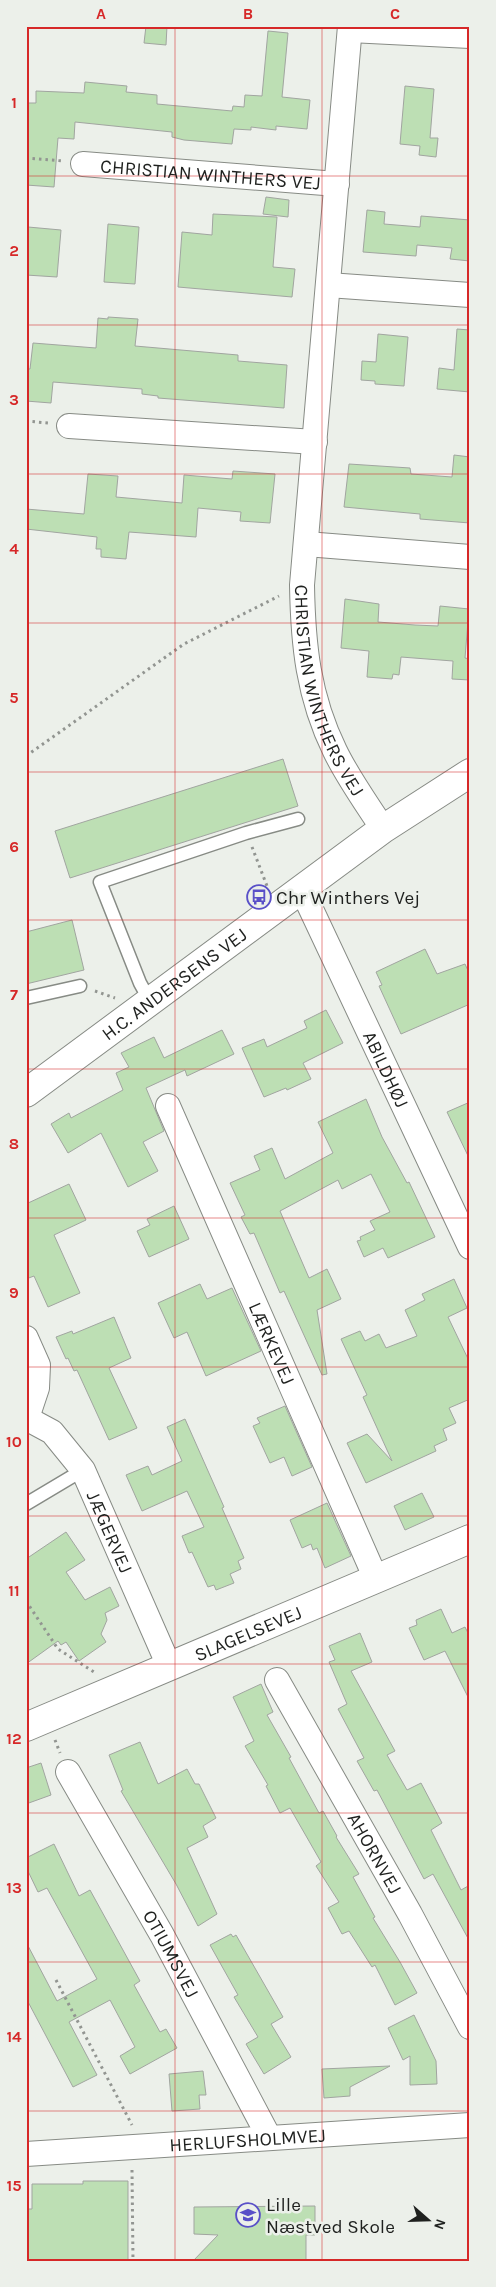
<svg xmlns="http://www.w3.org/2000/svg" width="496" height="2287" font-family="Karla,sans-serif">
<rect width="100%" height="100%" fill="#ecf0ea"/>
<!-- building -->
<path fill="#bddfb4" stroke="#a1a5a0" d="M146,26H167L166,45L144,43Z
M268,31L288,33L282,97L310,100L307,129L276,126V130L251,127V130L234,129L232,144L184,140L172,137V132L75,122L74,139L58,138L54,187L26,185V103H36V91L84,93L85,82L127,86L126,92L157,95V104L232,111L233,106L244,107L245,95L262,96Z
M405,86L434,89L430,138H438L436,157L419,155L420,146L400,144Z
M266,197L289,200L288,217L263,214Z
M367,210L385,212L384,224L420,227L421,216L470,220V261L450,259L452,248L417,245L416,256L363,252Z
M213,214L277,217L273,267L295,269L292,297L178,287L182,232L212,235Z
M108,224L139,227L135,284L104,282Z
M28,227L61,230L57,277L26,275Z
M108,317L138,319L135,346L238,355V361L287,365L284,408L158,398V396L142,394V389L53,382L51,403L26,401V369H30L33,343L96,348L98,318L108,319Z
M457,329L470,330V392L437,389L439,368L454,370Z
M378,334L408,337L404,386L375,384V381L361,380L362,361L376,362Z
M454,455L470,457V523L420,519V514L344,507L349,464L410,468L411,474L452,477Z
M233,471L275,474L270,523L240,521L241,512L198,508L196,537L129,532L126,559L101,557V549H96L97,537L26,529V509L84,514L88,474L118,476L116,497L182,503L184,475L232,479Z
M345,599L379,604L378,622L415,625L438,626L440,606L469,609L465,658L470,659V680L452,679L453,661L401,657L399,675L393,674L392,679L367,677L369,651L341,648Z
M283,759L298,806L70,878L55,831Z
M72,920L84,970L26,984V932Z
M425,949L437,974L465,964L470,975V1004L401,1034L379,986L382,985L376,972Z
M326,1010L343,1043L303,1063L311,1079L287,1090L286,1088L264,1097L242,1048L264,1039L267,1047L307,1028L304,1021Z
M222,1030L234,1054L187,1076L185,1070L146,1088L164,1131L143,1142L158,1171L128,1187L101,1133L68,1153L51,1124L69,1113L71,1118L123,1090L116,1073L129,1067L121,1053L154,1037L164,1058Z
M366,1099L382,1137L407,1183L409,1182L435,1237L388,1258L383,1248L364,1257L357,1241L361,1240L360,1237L375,1230L370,1221L390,1212L371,1174L342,1189L338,1180L280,1211L309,1278L327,1269L341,1299L317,1310L327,1374L322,1375L284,1291L280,1293L254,1233L250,1234L241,1217L245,1215L230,1183L260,1170L254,1156L272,1148L285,1179L333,1153L318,1122Z
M470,1102V1160L447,1112Z
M69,1184L86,1220L54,1235L80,1293L48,1307L34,1276L26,1279V1204Z
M174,1206L189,1239L149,1257L137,1231L150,1225L147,1219Z
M454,1279L467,1308L448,1317L470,1363V1399L449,1408L456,1423L443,1429L447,1440L434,1446L436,1451L366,1483L347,1443L367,1434L392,1461L363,1397L367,1395L341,1339L360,1331L365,1341L379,1334L386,1348L417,1336L405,1310L425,1300L422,1294Z
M200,1284L207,1299L232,1288L261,1351L206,1376L187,1332L174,1338L158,1303Z
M114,1317L131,1358L109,1368L137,1428L109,1440L77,1370L74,1371L68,1358L66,1359L56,1337L72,1331L73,1334Z
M285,1406L312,1467L292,1476L284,1457L270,1463L253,1426L260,1423L257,1418Z
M185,1419L224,1507L222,1508L244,1558L238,1561L241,1569L230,1574L234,1583L216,1590L214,1585L208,1587L192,1552L189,1553L182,1536L204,1527L187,1491L142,1511L126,1475L148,1466L152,1475L182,1461L167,1427Z
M422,1493L434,1517L405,1530L394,1506Z
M327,1503L351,1556L325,1568L317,1548L313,1550L311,1544L302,1548L290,1520Z
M66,1532L85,1560L66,1572L85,1600L110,1587L119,1606L105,1613L107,1620L101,1634L106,1642L79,1661L66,1642L61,1645L58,1641L26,1664V1559Z
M441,1609L452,1633L465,1627L470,1637V1701L445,1651L424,1660L409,1628L417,1625L416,1620Z
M360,1633L372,1662L351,1671L395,1751L387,1755L407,1790L421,1783L442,1823L431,1830L461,1890L470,1885V1942L433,1874L424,1879L377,1790L374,1791L357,1761L364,1758L338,1709L347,1704L329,1662L335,1660L329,1646Z
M261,1684L273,1712L267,1715L291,1757L289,1758L319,1813L323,1811L337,1836L336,1837L359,1874L353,1877L375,1917L373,1918L400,1962L417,1993L395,2005L375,1965L372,1967L349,1931L342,1934L328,1908L339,1902L316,1866L321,1862L290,1808L280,1813L266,1786L268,1785L245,1746L254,1741L233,1697Z
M140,1742L158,1784L187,1769L195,1784H199L216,1818L203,1826L208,1837L187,1848L217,1914L198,1926L176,1884L121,1791L123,1790L109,1755Z
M41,1763L51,1795L26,1804V1768Z
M54,1844L79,1896L90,1890L140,1981L134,1985L160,2032L166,2029L177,2048L130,2074L120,2056L135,2047L110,2000L69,2022L97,2075L73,2087L26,1998V1942L57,2001L97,1979L47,1888L38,1892L26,1867V1858Z
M231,1934L233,1937L236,1935L283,2017L271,2024L291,2057L264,2074L246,2044L258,2037L234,1997L238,1995L210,1945Z
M414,2015L436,2061L437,2084L410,2085V2056L403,2060L388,2028Z
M390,2066L350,2087V2096L324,2098L322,2069Z
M203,2071L206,2095H199L200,2109L172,2111L169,2074Z
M83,2181H128V2261H26V2209H32V2184H83Z
M315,2206V2235H306V2261H193L218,2235L194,2234V2207Z"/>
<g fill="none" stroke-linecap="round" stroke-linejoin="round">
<!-- lane casing -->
<g stroke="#878b85" stroke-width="15">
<path id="lane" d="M26,998L80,986
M150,1001L140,983L100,882L246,833L298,819
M26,1504L83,1470"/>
</g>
<!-- street casing -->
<g stroke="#878b85" stroke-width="26">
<g id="street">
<path id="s1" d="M350,26L302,585C303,644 308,696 335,751C348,778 367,804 383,829"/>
<path d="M350,30L470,36"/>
<path id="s2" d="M83,164L337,184"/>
<path d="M328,285L470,295"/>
<path d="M69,426L315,442"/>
<path d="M306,544L470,557"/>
<path id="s3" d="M302,890L470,1247"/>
<path id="s4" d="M168,1106L376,1579"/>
<path d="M26,1338L38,1365L37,1388L27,1418"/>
<path id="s5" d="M26,1418L52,1432L83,1470L169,1666"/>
<path id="s6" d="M277,1680L410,1914L470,2027"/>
<path id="s7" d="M68,1772L162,1935L269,2137"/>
<path id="s8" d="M26,2154L470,2125"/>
</g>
</g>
<!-- secondary casing -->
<g stroke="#878b85" stroke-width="30">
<g id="secondary">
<path id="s9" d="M26,1093L383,829L470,773"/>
<path id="s10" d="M26,1727L470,1539"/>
</g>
</g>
<!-- path -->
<path stroke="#929591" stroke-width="3" stroke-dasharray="2.5 4" stroke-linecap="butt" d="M26,158L63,161
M26,421L48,423
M26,756L184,644L279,596
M252,847L267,886
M95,991L115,998
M26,1601L58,1649L94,1672
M55,1740L60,1753
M56,1980L132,2125
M132,2170L133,2261"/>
<!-- lane -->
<use href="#lane" stroke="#fff" stroke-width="12"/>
<!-- street -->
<use href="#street" stroke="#fff" stroke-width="24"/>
<!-- secondary -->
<use href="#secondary" stroke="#fff" stroke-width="28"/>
</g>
<!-- grid -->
<path fill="none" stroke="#d62828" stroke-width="1" stroke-opacity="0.55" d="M175,26V2261M322,26V2261M26,176H470M26,325H470M26,474H470M26,623H470M26,772H470M26,920H470M26,1069H470M26,1218H470M26,1367H470M26,1516H470M26,1664H470M26,1813H470M26,1962H470M26,2111H470"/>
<!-- icons -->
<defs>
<g id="bus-ring" transform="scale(1.25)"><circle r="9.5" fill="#ecf0ea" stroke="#5950c8" stroke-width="1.5"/><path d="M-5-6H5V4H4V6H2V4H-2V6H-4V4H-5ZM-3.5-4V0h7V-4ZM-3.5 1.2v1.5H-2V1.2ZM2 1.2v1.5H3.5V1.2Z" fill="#5950c8"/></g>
<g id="school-ring" transform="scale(1.25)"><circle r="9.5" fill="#ecf0ea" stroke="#5950c8" stroke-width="1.5"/><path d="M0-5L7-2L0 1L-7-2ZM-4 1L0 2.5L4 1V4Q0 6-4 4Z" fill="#5950c8"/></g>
</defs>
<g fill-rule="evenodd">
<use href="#bus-ring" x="259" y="897"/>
<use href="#school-ring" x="248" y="2215"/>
</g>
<g text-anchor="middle" stroke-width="5" stroke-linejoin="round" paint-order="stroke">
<!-- street labels -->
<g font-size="19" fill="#1f211f" stroke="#ecf0ea">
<text dy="7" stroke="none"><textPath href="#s2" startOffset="128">CHRISTIAN WINTHERS VEJ</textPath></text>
<text dy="7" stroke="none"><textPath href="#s1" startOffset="671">CHRISTIAN WINTHERS VEJ</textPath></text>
<text dy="7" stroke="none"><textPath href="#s9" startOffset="184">H.C. ANDERSENS VEJ</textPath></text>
<text dy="7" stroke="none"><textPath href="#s3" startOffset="198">ABILDHØJ</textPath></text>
<text dy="7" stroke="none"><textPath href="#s4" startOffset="259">LÆRKEVEJ</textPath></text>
<text dy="7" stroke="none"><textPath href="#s5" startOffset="146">JÆGERVEJ</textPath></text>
<text dy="7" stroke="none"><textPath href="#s10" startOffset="241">SLAGELSEVEJ</textPath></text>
<text dy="7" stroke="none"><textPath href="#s6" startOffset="199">AHORNVEJ</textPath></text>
<text dy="7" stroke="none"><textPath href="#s7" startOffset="209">OTIUMSVEJ</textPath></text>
<text dy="7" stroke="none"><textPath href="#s8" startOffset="222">HERLUFSHOLMVEJ</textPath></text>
</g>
<!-- poi labels -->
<g font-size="19" fill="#1f211f" stroke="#ecf0ea" text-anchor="start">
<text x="276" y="904">Chr Winthers Vej</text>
<text x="266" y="2211">Lille<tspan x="266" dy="22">Næstved Skole</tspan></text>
</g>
</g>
<!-- border -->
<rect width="496" height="2287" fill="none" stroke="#ecf0ea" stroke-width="55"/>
<!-- north arrow -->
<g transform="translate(428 2220) rotate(110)" stroke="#ecf0ea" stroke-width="4" paint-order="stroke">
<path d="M0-4L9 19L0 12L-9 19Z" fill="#1f211f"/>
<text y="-8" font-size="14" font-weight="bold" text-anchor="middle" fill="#1f211f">N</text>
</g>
<rect x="28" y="28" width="440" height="2232" fill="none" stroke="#d62828" stroke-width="2"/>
<g font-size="16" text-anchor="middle" font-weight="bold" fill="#d62828">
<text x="101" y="19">A</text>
<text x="248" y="19">B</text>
<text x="395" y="19">C</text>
<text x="14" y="108">1</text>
<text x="14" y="256">2</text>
<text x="14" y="405">3</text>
<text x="14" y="554">4</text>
<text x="14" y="703">5</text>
<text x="14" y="852">6</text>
<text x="14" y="1000">7</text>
<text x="14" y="1149">8</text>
<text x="14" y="1298">9</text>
<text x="14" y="1447">10</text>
<text x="14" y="1596">11</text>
<text x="14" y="1744">12</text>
<text x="14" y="1893">13</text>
<text x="14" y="2042">14</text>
<text x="14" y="2191">15</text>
</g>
</svg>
